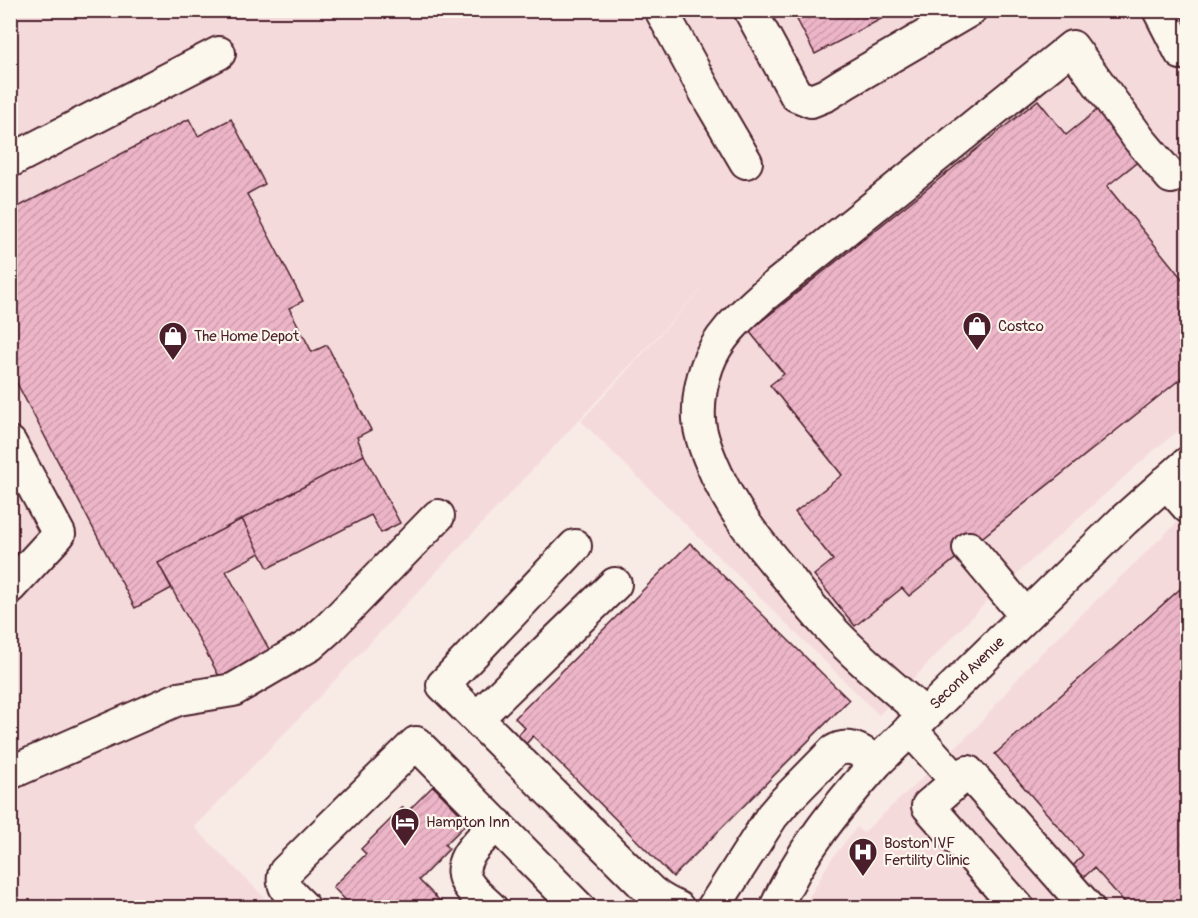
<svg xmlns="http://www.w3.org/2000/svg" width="1198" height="918" font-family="Pangolin,sans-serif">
<defs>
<pattern id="building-hatch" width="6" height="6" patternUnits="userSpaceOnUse" patternTransform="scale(1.5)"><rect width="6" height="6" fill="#edb5c8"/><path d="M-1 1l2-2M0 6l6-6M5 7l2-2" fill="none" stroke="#cd9bac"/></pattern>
</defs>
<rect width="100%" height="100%" fill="#f8eae5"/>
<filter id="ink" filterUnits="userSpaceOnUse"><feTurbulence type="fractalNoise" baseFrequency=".0167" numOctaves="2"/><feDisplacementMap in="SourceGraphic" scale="12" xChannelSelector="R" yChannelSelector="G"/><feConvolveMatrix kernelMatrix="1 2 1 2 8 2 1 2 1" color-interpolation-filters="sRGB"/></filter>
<g filter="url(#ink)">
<!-- built -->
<path fill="#f5dadc" d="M10,11H1187V424L1153,451L991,597L879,715L581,421L713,277L306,711L194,827L274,907H11Z
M1187,513V907L803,908L830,861L857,827L863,833L976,728L1030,664Z"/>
<!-- building -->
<path fill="url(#building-hatch)" stroke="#4a1f2b" stroke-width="1.5" d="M792,10H898L815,54Z
M1038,100L1066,135L1102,106L1140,160L1107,186L1188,286V373L909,596L902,588L855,626L814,575L833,560L795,512L842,475L770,385L784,374L749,331Z
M189,119L198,136L231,119L265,184L247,194L303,301L289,308L312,352L327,345L371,430L357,437L364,455L158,563L172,588L135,608L10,370V211Z
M364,455L400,523L381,533L371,515L268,568L242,519Z
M242,519L260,553L226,571L270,651L220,678L158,563Z
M690,543L849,700L673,877L533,736L526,744L518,735L525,728L515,718Z
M1188,582V908H1130L1094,868L1084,877L1073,866L1083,855L995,754Z
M433,786L468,822L445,845L449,849L419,880L447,908H353L333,887L366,854L361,849L403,807L407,812Z"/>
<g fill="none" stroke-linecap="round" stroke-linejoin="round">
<!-- minor casing -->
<g stroke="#4a1f2b" stroke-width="36">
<path id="minor" d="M661,10L712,104L746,162
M750,10L796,95L811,101L826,95L845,83L970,10
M1159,10L1181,53L1188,49
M10,161L219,53
M10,443L59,534L10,587
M1166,482L1188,507
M575,546L443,685L644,885C654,896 664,902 678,908
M969,548L1026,616
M925,715C892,686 857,658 828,626C814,611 802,596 790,580C759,544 730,508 712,464C706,450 700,435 699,420C698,403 701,383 707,366C717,337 741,316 763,296L1072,47L1139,139L1171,177
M477,718L615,584
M910,729L957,781
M10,773L178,699L233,690L310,645L329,628L438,516
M304,908C294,897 279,888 285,872L416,743L579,908
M491,908C484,901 476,895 470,887C450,863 481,840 497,824
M713,908L772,816L784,802L833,752C850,741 863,753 877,762
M776,908C799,853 838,806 877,762L1124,520L1188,463
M1018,908L928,806L968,772L1088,908"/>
</g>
<!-- minor -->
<use href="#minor" stroke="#fbf7ec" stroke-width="32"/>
</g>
</g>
<!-- icons -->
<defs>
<g id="shop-pin" transform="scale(1.5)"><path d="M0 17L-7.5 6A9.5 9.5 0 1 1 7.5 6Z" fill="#4a1f2b" stroke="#fbf7ec"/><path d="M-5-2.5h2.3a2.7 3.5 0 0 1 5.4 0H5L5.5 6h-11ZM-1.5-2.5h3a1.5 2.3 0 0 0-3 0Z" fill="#fff"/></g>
<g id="hotel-pin" transform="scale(1.5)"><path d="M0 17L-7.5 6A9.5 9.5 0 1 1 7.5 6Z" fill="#4a1f2b" stroke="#fbf7ec"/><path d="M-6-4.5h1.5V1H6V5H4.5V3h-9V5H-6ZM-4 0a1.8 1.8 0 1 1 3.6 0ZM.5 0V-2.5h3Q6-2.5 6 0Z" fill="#fff"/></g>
<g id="hospital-pin" transform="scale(1.5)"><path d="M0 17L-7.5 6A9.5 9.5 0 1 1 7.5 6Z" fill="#4a1f2b" stroke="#fbf7ec"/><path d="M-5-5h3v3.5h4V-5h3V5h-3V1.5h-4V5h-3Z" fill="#fff"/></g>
</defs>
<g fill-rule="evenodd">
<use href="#shop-pin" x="977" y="326"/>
<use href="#shop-pin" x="173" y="336"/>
<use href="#hotel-pin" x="405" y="822"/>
<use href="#hospital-pin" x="863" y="852"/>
</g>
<g text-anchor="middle" stroke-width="4.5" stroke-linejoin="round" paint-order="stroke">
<!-- poi labels -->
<g font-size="15" fill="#4a1f2b" stroke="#fbf7ec" text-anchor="start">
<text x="998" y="331">Costco</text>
<text x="194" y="341">The Home Depot</text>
<text x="426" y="827">Hampton Inn</text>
<text x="884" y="848">Boston IVF<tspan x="884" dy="17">Fertility Clinic</tspan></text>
</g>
<!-- street labels -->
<g font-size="15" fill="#4a1f2b" stroke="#fbf7ec">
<text transform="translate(967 673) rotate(-44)" y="5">Second Avenue</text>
</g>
</g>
<!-- margin -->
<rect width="1198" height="918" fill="none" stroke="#fbf7ec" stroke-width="36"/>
<rect x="18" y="18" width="1162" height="882" fill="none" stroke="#4a1f2b" stroke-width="2" filter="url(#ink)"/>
</svg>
